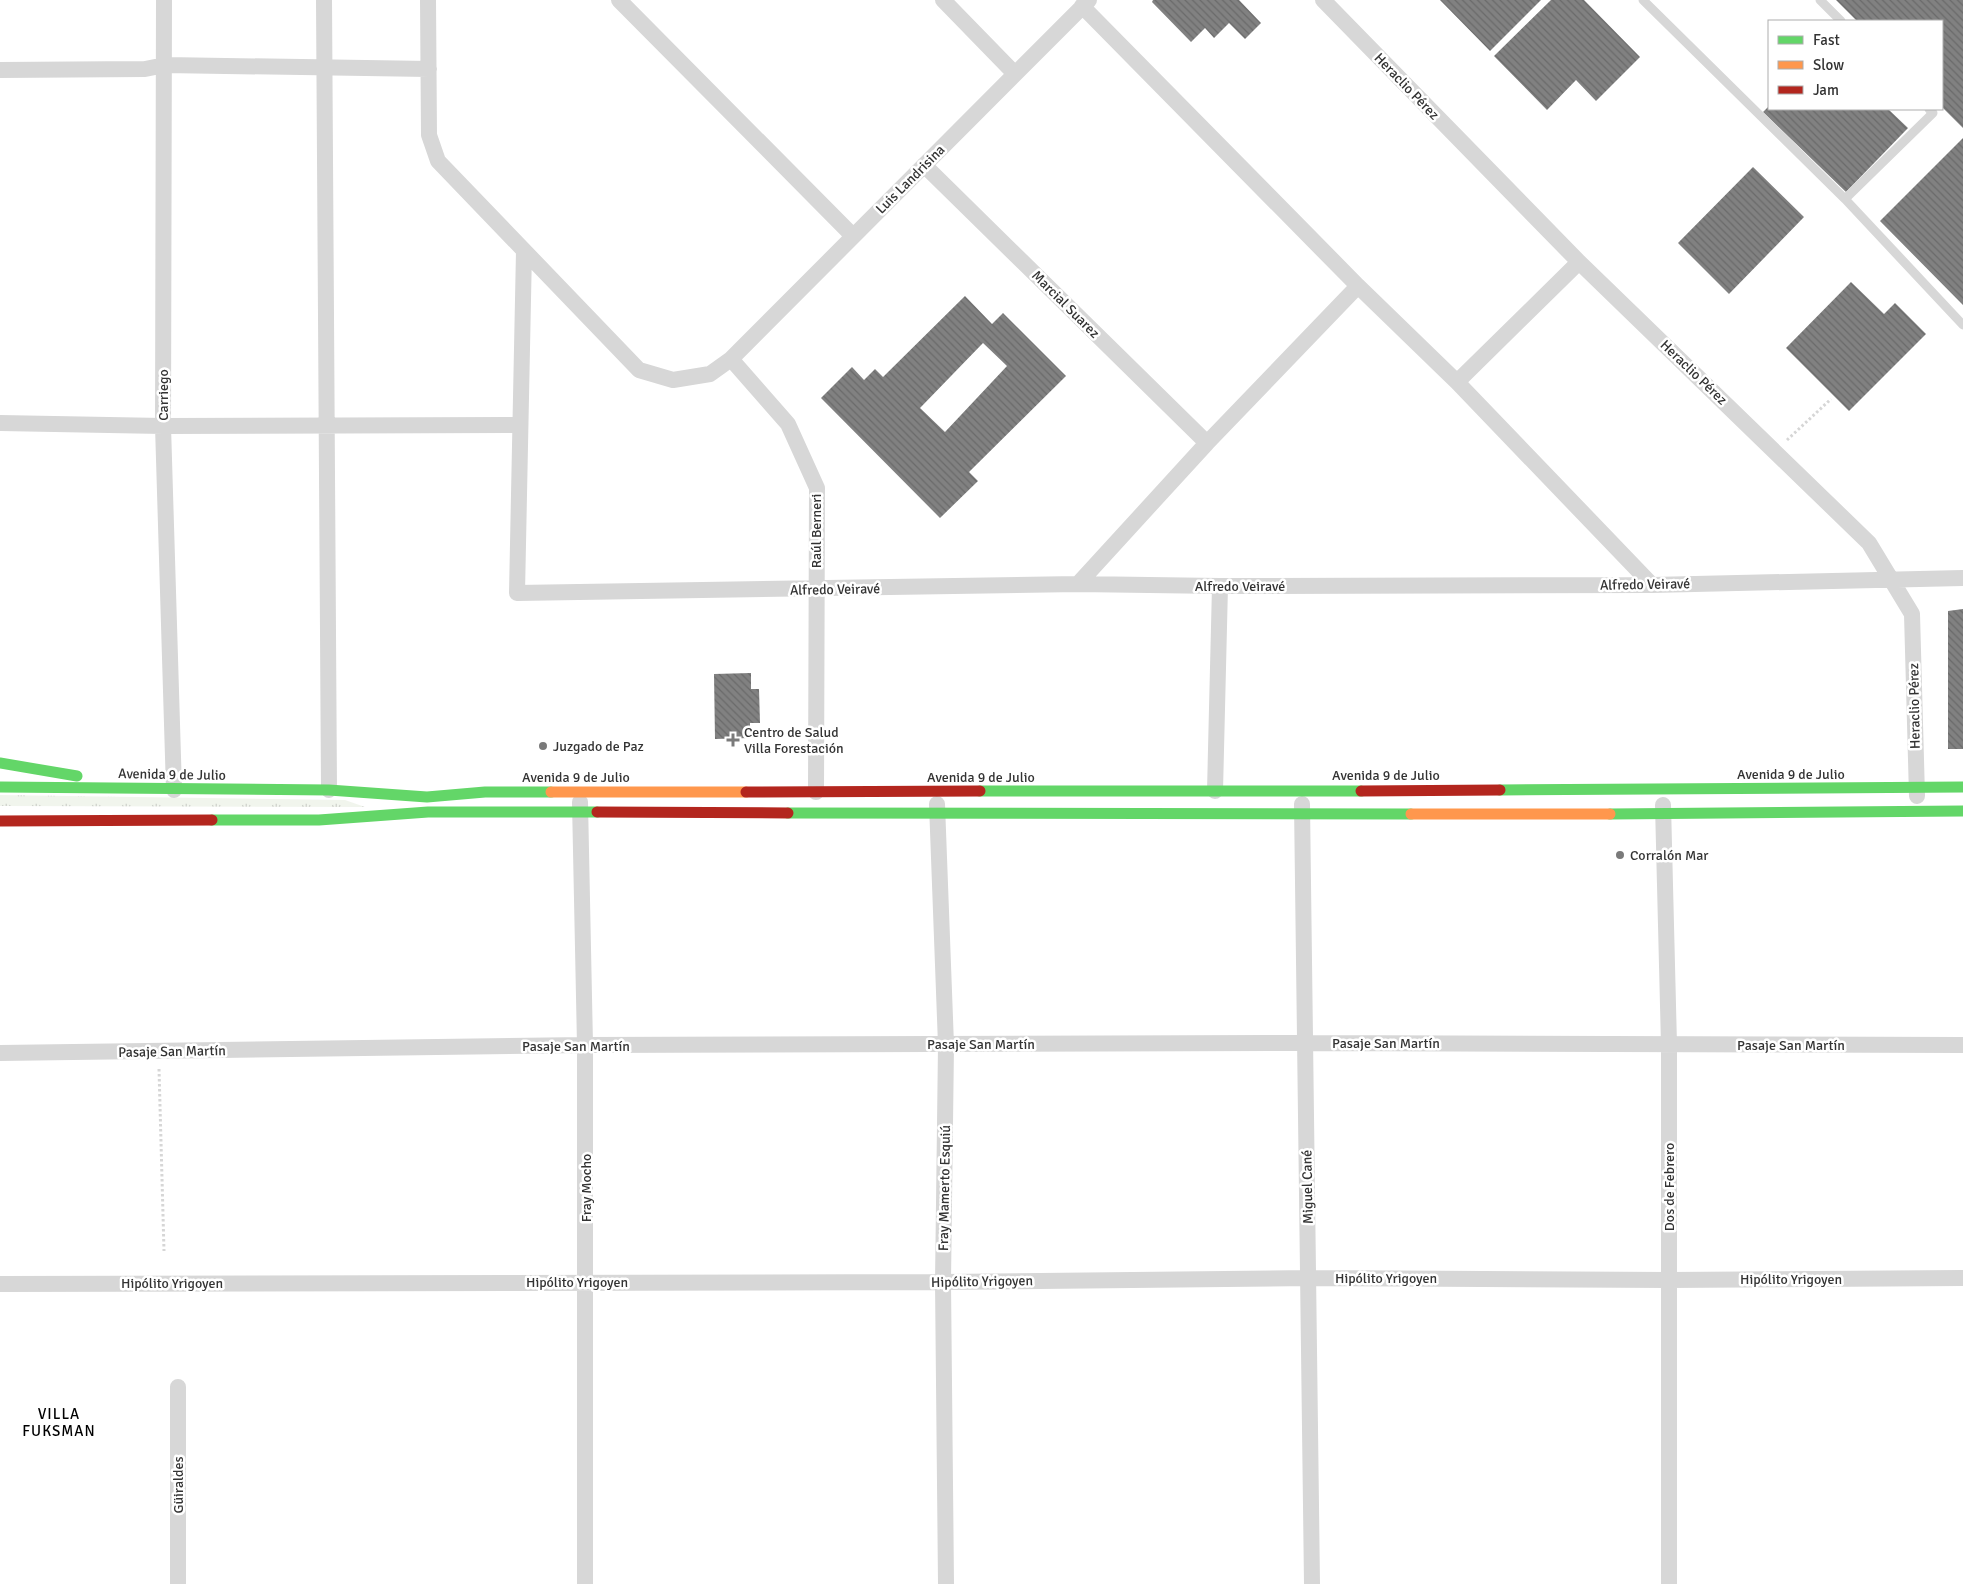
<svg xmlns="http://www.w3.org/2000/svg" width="1963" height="1584" font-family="Signika,sans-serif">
<defs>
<pattern id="grass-tufts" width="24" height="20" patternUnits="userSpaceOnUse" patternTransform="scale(1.25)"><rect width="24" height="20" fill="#f1f5ed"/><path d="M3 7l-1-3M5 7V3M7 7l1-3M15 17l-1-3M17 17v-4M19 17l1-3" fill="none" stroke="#cfd2cc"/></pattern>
<pattern id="building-back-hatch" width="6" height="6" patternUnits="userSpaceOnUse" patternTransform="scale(1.25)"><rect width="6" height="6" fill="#818181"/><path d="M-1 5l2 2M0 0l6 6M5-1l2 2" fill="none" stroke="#6a6a6a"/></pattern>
</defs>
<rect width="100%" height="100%" fill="#fff"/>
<!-- grass -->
<path fill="url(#grass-tufts)" d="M0,795L345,800L365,807L0,806Z"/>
<!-- building -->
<path fill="url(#building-back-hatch)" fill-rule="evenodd" d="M1153,0H1239L1261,23L1245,39L1229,23L1214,38L1205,28L1191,42L1152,2Z
M1440,0H1541L1490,51Z
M1551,0H1584L1640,57L1596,101L1576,80L1547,110L1494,56Z
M1836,0H1963V128L1942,107V21H1857Z
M1769,106V109H1888L1908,128L1846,192L1763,112Z
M1963,138V305L1880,221Z
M1753,167L1804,217L1729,294L1678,243Z
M1851,282L1884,314L1895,303L1926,334L1849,411L1786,348Z
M965,296L992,324L1003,313L1066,376L969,472L978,481L940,518L821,398L852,367L864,380L875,369L883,377ZM983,343L1007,366L945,432L920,408Z
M1963,609V749H1948V611Z
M751,673V689H759L760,723H750V738L715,739L714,674Z"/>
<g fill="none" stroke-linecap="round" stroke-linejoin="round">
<!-- path -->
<path stroke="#d6d6d6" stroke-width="3" stroke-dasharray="2.5 2.5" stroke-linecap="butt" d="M1787,440L1831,399
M159,1069L164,1251"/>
<!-- lane -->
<path stroke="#d7d7d7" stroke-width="9" d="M1643,0L1845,199L1963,325
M1820,0L1841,21
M1845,199L1933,113L1929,109"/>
<!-- street -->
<path stroke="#d7d7d7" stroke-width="16" d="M164,0L163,426L174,790
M324,0L329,790
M428,0L429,135L438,161L639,370L673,380L710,374L731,359L1089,0
M619,0L853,236
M943,0L1015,74
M1323,0L1579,262L1869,543L1912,614L1917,796
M1082,6L1358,286L1457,382L1652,585
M0,70L145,69L165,65L429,69
M924,165L1207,443
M524,251L517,593L1078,584L1220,586L1652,585L1963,578
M731,359L788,424L817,488L816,792
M1457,382L1579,262
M0,423L163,426L520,425
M1078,584L1207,443L1358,286
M1215,791L1220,586
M580,802L585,1045V1584
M937,804L946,1045L943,1282L946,1584
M1302,804L1312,1584
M1663,805L1669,1045V1584
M0,1053L585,1045L1305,1043L1963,1045
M0,1284L943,1282L1309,1278L1669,1280L1963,1278
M178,1584V1387"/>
<!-- fast -->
<path stroke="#63d668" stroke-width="11" d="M0,763L77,776
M0,787L329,790L427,797L485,792H551
M1500,790L1963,787
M980,791H1361
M788,813L1411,814
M1610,814L1963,811
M212,820H319L428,812H597"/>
<!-- slow -->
<path stroke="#ff974d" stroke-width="11" d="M551,792H746
M1411,814H1610"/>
<!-- jam -->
<path stroke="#b3261e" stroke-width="11" d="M1361,791L1500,790
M746,792L980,791
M597,812L788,813
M0,821L212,820"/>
</g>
<!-- markers -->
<g fill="#7a7a7a" stroke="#fff" stroke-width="2">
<path d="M730.5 732.5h5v5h5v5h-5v5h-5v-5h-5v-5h5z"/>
<circle cx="543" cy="746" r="5"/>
<circle cx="1620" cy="855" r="5"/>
</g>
<g text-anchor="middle" stroke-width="5" stroke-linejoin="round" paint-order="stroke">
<!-- street labels -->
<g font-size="14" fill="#333" stroke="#fff">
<text transform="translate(1407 86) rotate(46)" y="5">Heraclio Pérez</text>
<text transform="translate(910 179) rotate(-45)" y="5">Luis Landrisina</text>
<text transform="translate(1066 304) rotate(45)" y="5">Marcial Suarez</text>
<text transform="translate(1694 372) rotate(44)" y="5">Heraclio Pérez</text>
<text transform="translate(163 395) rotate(-90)" y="5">Carriego</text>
<text transform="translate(816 531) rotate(-90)" y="5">Raúl Berneri</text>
<text transform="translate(1645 584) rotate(-1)" y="5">Alfredo Veiravé</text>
<text x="1240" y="591">Alfredo Veiravé</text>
<text transform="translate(835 589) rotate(-1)" y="5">Alfredo Veiravé</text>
<text transform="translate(1914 706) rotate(-91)" y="5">Heraclio Pérez</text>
<text transform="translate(172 774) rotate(1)" y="5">Avenida 9 de Julio</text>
<text x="1791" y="779">Avenida 9 de Julio</text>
<text x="1386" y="780">Avenida 9 de Julio</text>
<text x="576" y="782">Avenida 9 de Julio</text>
<text x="981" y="782">Avenida 9 de Julio</text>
<text x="1386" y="1048">Pasaje San Martín</text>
<text x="981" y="1049">Pasaje San Martín</text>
<text x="1791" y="1050">Pasaje San Martín</text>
<text x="576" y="1051">Pasaje San Martín</text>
<text transform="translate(172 1051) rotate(-1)" y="5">Pasaje San Martín</text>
<text transform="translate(1307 1187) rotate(-91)" y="5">Miguel Cané</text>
<text transform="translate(1669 1187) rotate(-90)" y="5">Dos de Febrero</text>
<text transform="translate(586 1188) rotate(-90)" y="5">Fray Mocho</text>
<text transform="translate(944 1188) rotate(-89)" y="5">Fray Mamerto Esquiú</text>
<text x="1386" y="1283">Hipólito Yrigoyen</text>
<text x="1791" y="1284">Hipólito Yrigoyen</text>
<text transform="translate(982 1281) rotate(-1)" y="5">Hipólito Yrigoyen</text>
<text x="577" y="1287">Hipólito Yrigoyen</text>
<text x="172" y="1288">Hipólito Yrigoyen</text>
<text transform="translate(178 1485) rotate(-90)" y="5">Güiraldes</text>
</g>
<!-- poi labels -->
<g font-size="14" fill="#333" stroke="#fff" text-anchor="start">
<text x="744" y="737">Centro de Salud<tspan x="744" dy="16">Villa Forestación</tspan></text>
<text x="553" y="751">Juzgado de Paz</text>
<text x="1630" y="860">Corralón Mar</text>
</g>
<!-- neighbourhood labels -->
<g font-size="15" letter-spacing="1" fill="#000" stroke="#fff">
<text x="59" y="1419">VILLA<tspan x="59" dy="17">FUKSMAN</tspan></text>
</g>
</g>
<!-- legend -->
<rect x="1768" y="20" width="175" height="90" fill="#ffffff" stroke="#adadad"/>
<rect x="1778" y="36" width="25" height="8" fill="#63d668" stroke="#adadad"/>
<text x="1813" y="45" font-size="15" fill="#333333">Fast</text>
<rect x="1778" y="61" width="25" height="8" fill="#ff974d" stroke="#adadad"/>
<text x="1813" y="70" font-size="15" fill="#333333">Slow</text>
<rect x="1778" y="86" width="25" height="8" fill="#b3261e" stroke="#adadad"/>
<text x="1813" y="95" font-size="15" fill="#333333">Jam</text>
</svg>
